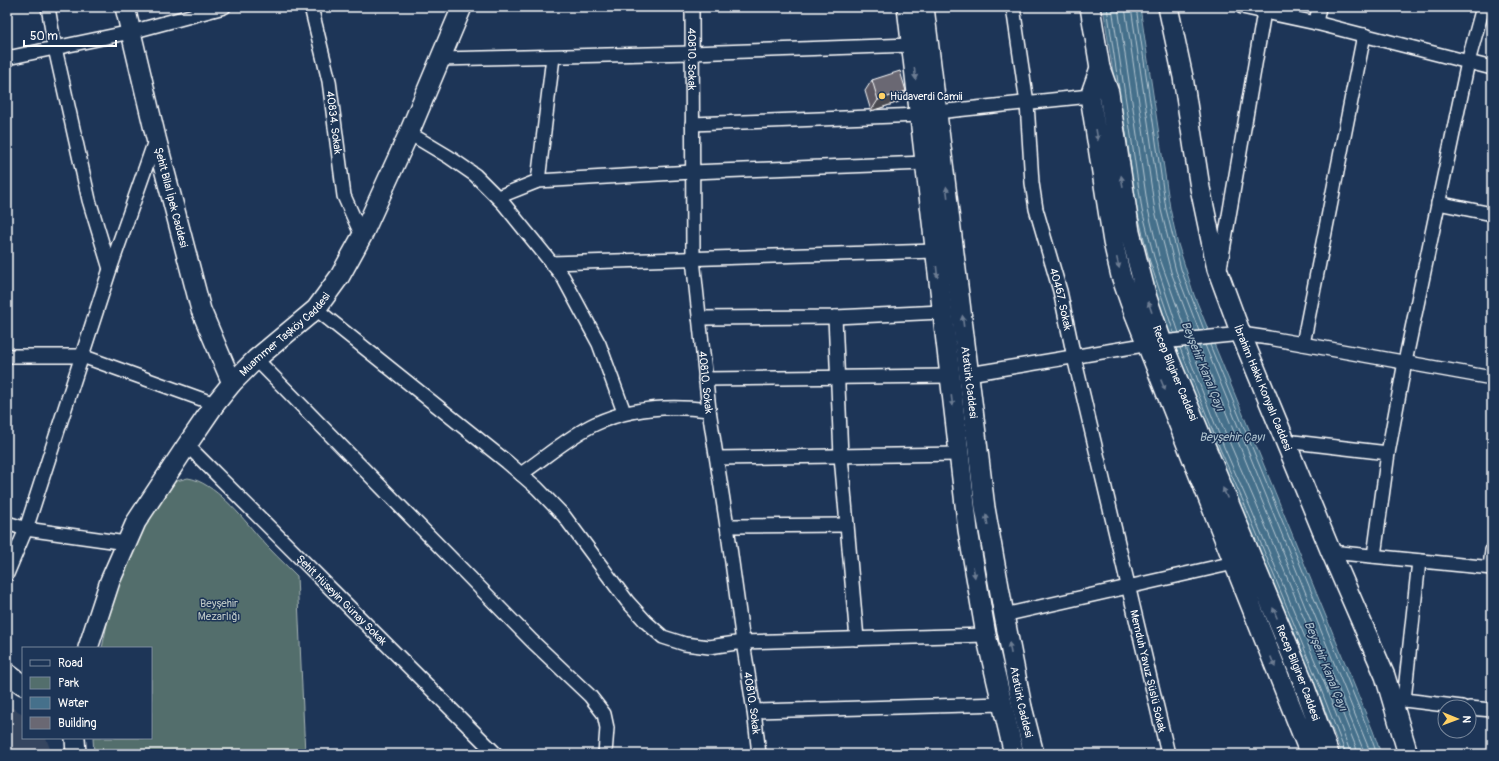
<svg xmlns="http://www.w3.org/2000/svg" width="1499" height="761" font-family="Pangolin,sans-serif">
<rect width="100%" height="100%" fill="#1d3557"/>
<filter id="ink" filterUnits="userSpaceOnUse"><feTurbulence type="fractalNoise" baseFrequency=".025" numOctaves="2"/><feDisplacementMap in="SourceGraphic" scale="8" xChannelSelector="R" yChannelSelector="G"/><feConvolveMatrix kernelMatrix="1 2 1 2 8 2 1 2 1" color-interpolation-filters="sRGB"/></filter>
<g filter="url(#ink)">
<!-- built -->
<path fill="#34445f" d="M7,705L23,714V738H46L52,754H7Z"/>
<!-- green -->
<path fill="#536e6c" stroke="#a9b6b6" d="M188,478C214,482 242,517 258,536C270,550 284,563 297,576L305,754H94L93,738H151V648H102L113,596L130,547L171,484L176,481Z"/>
<!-- water -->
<path fill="#45708b" stroke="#8fa9b9" d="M1103,7H1140L1170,208L1177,241L1194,295L1373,731L1381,754H1342C1311,673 1278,593 1244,513C1205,422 1164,331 1138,236Z"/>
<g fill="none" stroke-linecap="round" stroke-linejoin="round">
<!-- shore -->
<path stroke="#b5c6d1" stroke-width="1" d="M1107,7L1119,89
M1112,7L1142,210L1154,257L1179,333
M1118,7L1148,209L1159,256L1186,332
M1125,7L1155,211L1171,272L1193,331
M1131,7L1161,210L1176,271L1199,331
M1136,7L1166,209L1181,269L1204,330
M1125,126L1131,170
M1138,215L1149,259L1174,333
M1205,345L1371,754
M1210,345L1369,732L1377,754
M1199,346L1365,754
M1185,347L1224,447L1251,509L1325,685L1351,754
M1191,347C1211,401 1234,453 1257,506C1291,586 1324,666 1356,747L1357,754
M1180,348L1220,449L1247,510L1320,687L1346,754"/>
<!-- street casing -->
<g stroke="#fff" stroke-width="16">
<g id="street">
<path d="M48,7L55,48L89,200L110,269"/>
<path id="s1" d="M311,7L329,81L344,196L362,236"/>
<path id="s2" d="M692,7L693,259L709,410L727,526L743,642L754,711L759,754"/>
<path id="s3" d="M1013,7L1027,103L1032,183L1036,209L1060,291L1074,357L1168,754"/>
<path d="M1242,7L1316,23L1492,68"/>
<path d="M1316,23L1319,7"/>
<path d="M7,58L131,32L224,7"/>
<path d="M440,59L691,53L911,45"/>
<path d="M937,112L1090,96"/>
<path d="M692,124L919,115"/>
<path d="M409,133L449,157L475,175L503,203L563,277L599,344L624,412"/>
<path d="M538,181L553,57"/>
<path d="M498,197L538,181L692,172L925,163"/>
<path d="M1438,203L1492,214"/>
<path d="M551,263L935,251"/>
<path d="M1220,268L1264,12"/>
<path d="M316,309L507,462L537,488L564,516L627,601L646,622L663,637L685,644L709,647L743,642L986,635"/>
<path d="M835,317L841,456L857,639"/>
<path d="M699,318L835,317L942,312"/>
<path d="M1303,344L1364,35"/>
<path d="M7,356H82L215,404"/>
<path d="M256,359L532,641L590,696L604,714L607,728L605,754"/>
<path d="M969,374L1162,342L1241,334L1269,338L1492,378"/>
<path d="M705,379L949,376"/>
<path d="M1285,441L1388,453"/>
<path id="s4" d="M187,445L496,754"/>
<path d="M717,458L958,454"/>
<path d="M521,474C543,459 571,435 595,424C631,407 669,405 709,410"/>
<path d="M7,523L26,529L126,543"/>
<path d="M727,526L847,525"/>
<path d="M1331,552L1492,568"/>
<path d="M1374,556L1388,453L1405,362L1468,62L1483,7"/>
<path d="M1490,568L1492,550"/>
<path d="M7,574L26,529L110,269L156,138"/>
<path d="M1004,615L1234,563L1240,559"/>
<path d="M1396,699L1462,707"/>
<path d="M1404,700L1419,561"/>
<path d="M1469,708L1492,710"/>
<path d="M754,711L1003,704"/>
</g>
</g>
<!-- secondary casing -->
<g stroke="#fff" stroke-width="22">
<g id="secondary">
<path id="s5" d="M125,7L156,138L201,310L232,383"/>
<path d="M907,7L968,530L986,635L1014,754"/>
<path id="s6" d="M924,7L985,508L1004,615L1022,707L1034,754"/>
<path d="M1090,7L1100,68"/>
<path id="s7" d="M1168,7L1183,77L1200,188L1217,269L1241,334L1331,552L1385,676L1408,754"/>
<path id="s8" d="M88,648L110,581L136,522L187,445L215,404L232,383L256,359L316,309L340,276L362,236L409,133L462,7"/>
<path d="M7,673L23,685"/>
<path d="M75,738L76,754"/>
<path id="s9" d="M1310,754L1130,302L1121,276L1113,242L1090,96L1100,68L1109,93L1130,232L1147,298L1162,342L1302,679L1329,754"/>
</g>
</g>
<!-- street -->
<use href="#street" stroke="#1d3557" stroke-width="13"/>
<!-- secondary -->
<use href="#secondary" stroke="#1d3557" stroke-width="19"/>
</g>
<!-- wall -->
<path fill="#5b5963" stroke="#fff" d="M872,80L906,91L899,102L871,111L865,91Z"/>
<!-- shaded-wall -->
<path fill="#4a4950" stroke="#fff" d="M906,91L899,102L871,111L878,100Z"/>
<!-- building -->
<path fill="#6a6873" stroke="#fff" d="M900,71L906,91L878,100L872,80Z"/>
<!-- one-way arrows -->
<defs><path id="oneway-solid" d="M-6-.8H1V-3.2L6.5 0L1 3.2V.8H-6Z"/></defs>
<g fill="#6c7c92">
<use href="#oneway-solid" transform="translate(915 74) rotate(84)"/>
<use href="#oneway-solid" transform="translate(1097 135) rotate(81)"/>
<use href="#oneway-solid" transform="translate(1122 181) rotate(-99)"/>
<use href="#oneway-solid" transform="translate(947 192) rotate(-97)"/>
<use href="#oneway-solid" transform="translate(1118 263) rotate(77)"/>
<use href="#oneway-solid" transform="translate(937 272) rotate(84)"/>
<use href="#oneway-solid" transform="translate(1150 307) rotate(-109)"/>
<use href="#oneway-solid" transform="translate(963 321) rotate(-97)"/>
<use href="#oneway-solid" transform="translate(1163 385) rotate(68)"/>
<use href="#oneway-solid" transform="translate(952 401) rotate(83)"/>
<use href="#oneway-solid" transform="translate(1225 493) rotate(-113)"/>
<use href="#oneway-solid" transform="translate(987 520) rotate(-99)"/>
<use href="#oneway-solid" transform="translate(974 572) rotate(81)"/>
<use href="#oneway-solid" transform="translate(1275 613) rotate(-112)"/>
<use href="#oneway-solid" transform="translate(1010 648) rotate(-101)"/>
<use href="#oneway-solid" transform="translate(1273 662) rotate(68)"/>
</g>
</g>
<!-- markers -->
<circle fill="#ffd166" stroke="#1d3557" stroke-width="1.5" cx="882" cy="96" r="4"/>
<g text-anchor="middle" stroke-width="3" stroke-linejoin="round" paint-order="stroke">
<!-- street labels -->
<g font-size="11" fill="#fff" stroke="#1d3557">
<text dy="4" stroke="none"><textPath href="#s2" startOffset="52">40810. Sokak</textPath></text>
<text dy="4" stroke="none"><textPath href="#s1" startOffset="118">40834. Sokak</textPath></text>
<text dy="4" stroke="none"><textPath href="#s5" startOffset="196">Şehit Bilal İpek Caddesi</textPath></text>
<text dy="4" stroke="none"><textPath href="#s3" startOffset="297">40467. Sokak</textPath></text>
<text dy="4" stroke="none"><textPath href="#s8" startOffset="376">Muammer Taşköy Caddesi</textPath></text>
<text dy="4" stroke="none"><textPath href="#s9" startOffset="1042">Recep Bilginer Caddesi</textPath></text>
<text dy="4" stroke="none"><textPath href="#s2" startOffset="376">40810. Sokak</textPath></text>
<text dy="4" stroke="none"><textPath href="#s6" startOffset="378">Atatürk Caddesi</textPath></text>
<text dy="4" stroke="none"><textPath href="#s7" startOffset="394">İbrahim Hakkı Konyalı Caddesi</textPath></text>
<text dy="4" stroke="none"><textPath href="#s4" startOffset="219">Şehit Hüseyin Günay Sokak</textPath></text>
<text dy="4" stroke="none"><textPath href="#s3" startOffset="679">Memduh Yavuz Süslü Sokak</textPath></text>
<text dy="4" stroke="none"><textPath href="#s9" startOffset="1366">Recep Bilginer Caddesi</textPath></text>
<text dy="4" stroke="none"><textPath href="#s6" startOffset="702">Atatürk Caddesi</textPath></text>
<text dy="4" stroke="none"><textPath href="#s2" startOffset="700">40810. Sokak</textPath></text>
</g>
<!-- poi labels -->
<g font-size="11" fill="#fff" stroke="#1d3557" text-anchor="start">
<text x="890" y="100">Hüdaverdi Camii</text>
</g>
<!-- park labels -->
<g font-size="11" fill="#bac5c4" stroke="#1d3557">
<text x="219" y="607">Beyşehir<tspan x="219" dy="13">Mezarlığı</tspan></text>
</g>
<!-- water labels -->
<g font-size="12" font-style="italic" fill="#abbfcb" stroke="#1d3557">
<text transform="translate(1203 366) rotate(68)" y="4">Beyşehir Kanal Çayı</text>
<text x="1232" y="441">Beyşehir Çayı</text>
<text transform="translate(1326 666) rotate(68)" y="4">Beyşehir Kanal Çayı</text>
</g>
</g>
<!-- margin -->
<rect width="1499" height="761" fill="none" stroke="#1d3557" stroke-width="24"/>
<rect x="12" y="12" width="1475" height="737" fill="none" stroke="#fff" stroke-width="1.5" filter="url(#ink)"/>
<!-- legend -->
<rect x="22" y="647" width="130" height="92" fill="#1d3557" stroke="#77869a"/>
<rect x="30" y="660" width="20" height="6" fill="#1d3557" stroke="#77869a"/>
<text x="58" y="667" font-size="12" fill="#ffffff">Road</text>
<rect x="30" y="677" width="20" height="12" fill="#536e6c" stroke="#77869a"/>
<text x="58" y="687" font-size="12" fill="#ffffff">Park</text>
<rect x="30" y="697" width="20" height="12" fill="#45708b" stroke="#77869a"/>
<text x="58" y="707" font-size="12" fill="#ffffff">Water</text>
<rect x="30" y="717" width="20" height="12" fill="#6a6873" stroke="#77869a"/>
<text x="58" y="727" font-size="12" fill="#ffffff">Building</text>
<!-- north arrow -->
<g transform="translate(1457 719) rotate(91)"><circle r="19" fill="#1d3557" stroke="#77869a"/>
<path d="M0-3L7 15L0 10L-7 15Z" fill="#ffd166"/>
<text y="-6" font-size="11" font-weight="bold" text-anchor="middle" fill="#ffffff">N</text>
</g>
<!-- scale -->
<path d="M24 40v6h92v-6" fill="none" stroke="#ffffff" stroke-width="2"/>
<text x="30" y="40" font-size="12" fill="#ffffff" stroke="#1d3557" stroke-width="3" paint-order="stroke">50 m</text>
</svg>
